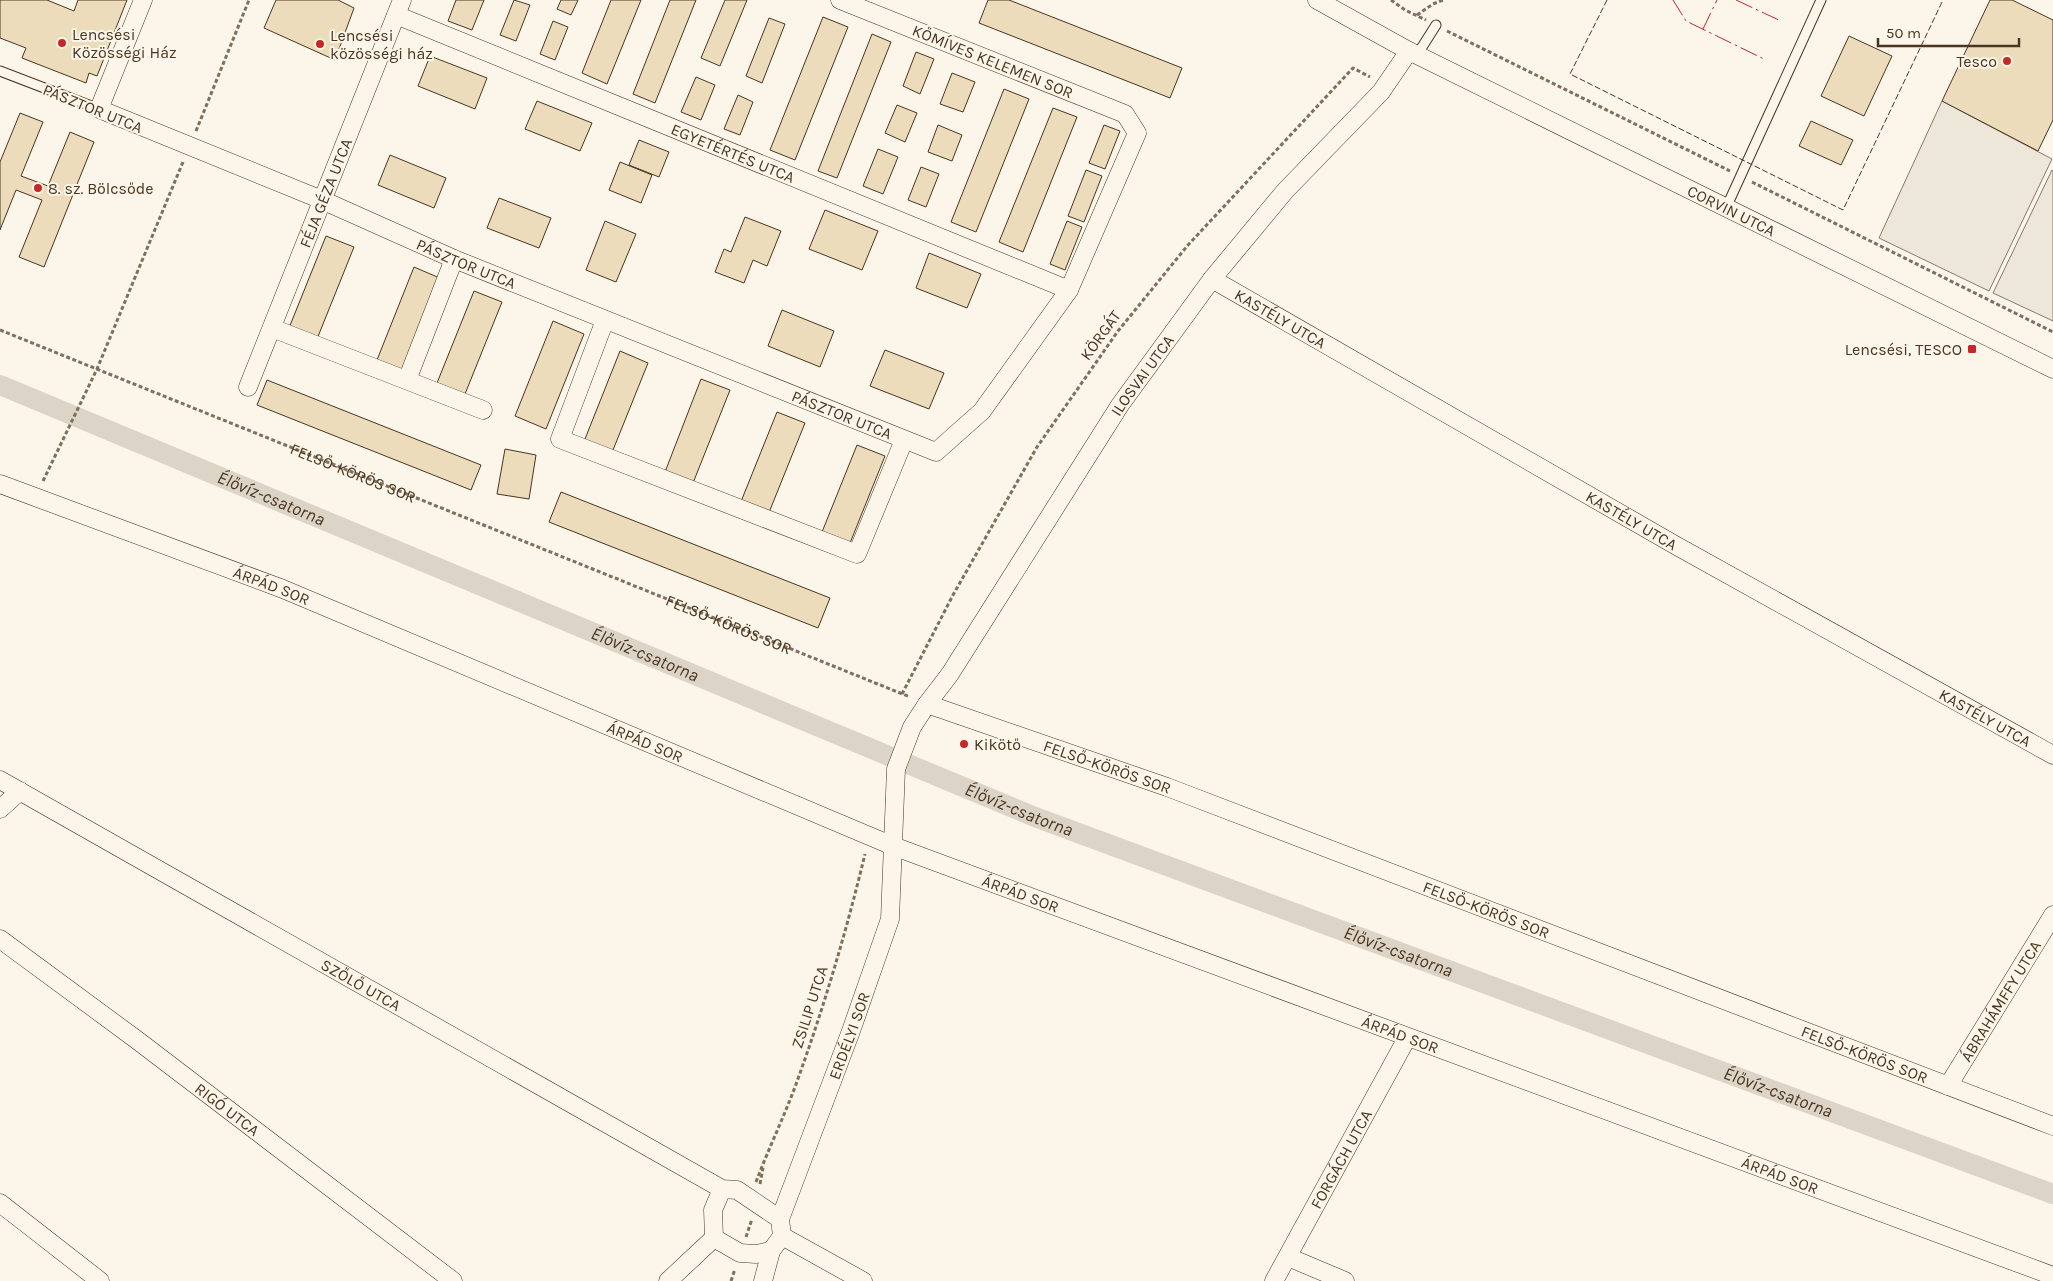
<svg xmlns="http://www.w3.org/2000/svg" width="2053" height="1281" font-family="Karla,sans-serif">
<rect width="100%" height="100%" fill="#fbf6e9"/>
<!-- parking -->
<path fill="#ede7d9" stroke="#887966" d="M1942,101L2052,159L1989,291L1879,238Z
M2052,170L2053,171V321L1993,293Z"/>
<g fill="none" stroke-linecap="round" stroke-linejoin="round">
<!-- canal -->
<path stroke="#dcd4c6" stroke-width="20" id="s1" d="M0,385L1035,817L2053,1194"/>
</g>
<!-- building -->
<path fill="#ecdcbc" stroke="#4a3520" d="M0,0H47L74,11L78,0H127L97,76L89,73L86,83L22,58L26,48L0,38Z
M276,0H338L354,8L335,60L264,28Z
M456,0H484L472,30L448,21Z
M514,0L530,5L516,41L500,35Z
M561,0H578L571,15L557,9Z
M611,0H641L607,84L582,73Z
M670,0H696L655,103L633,94Z
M725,0H747L720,66L701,58Z
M988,0H1009L1182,68L1170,98L979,23Z
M1990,0H2012L2053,20V120L2038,151L1942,101Z
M823,17L848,27L795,160L770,150Z
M769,18L785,24L762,83L746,76Z
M553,21L568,27L555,60L540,54Z
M872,34L891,42L837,178L818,171Z
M1849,36L1892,56L1864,116L1821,96Z
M916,52L934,59L920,94L903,86Z
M430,56L487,78L475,109L418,86Z
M952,73L975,82L963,112L940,104Z
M696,77L715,85L701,120L681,112Z
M1004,89L1029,99L976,232L951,222Z
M738,95L753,102L740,135L724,129Z
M537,101L592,123L580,151L525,129Z
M897,105L917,113L905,142L885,133Z
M1053,108L1077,117L1023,252L999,242Z
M20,113L43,122L21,176L48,186L70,132L94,142L44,267L19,257L42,200L16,190L0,230V162Z
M1811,121L1853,140L1841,165L1799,146Z
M938,125L962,135L952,161L928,152Z
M1104,125L1120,131L1105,169L1089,163Z
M639,140L669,152L659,177L629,165Z
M878,149L898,157L883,194L863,186Z
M390,155L446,178L434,208L378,185Z
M620,162L652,175L641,203L609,190Z
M921,167L939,174L926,207L908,200Z
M1086,170L1102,176L1084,222L1068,216Z
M499,198L551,218L539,248L487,228Z
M825,210L878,231L862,270L809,249Z
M745,217L781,231L767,266L753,260L744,283L715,272L724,249L731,252Z
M605,221L636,234L616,282L586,270Z
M1067,221L1082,227L1065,270L1050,264Z
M326,236L354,247L317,339L289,328Z
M929,253L981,274L967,308L916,288Z
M414,267L442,279L405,371L377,360Z
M474,291L502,302L465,394L437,383Z
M782,310L834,331L820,367L768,346Z
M553,321L584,334L546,429L515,416Z
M885,350L944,373L929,409L870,386Z
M620,351L648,363L611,455L583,444Z
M701,379L730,390L693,483L665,472Z
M267,380L481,465L471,490L257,405Z
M777,412L805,423L768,515L740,504Z
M857,445L885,456L848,548L820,537Z
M505,449L536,455L529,499L497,494Z
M561,492L830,598L818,628L549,522Z"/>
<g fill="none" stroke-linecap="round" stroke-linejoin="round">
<!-- lane casing -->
<g stroke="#4a3520" stroke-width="11">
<path id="lane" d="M1417,55L1436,25
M0,71L99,109
M1726,208L1821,0"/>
</g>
<!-- street casing -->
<g stroke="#4a3520" stroke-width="19">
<g id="street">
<path id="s3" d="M143,0L99,109L322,200L454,259L936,452L982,411L1069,290L1137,133L1125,114L840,0"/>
<path id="s4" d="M1317,0L1409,51L2053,369"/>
<path id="s5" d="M396,15L1069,290"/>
<path id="s6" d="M1212,279L1675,545L2053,755"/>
<path d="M605,320L560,439L857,554L904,440"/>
<path d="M272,328L483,410"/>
<path d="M407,380L454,259"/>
<path id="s7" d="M248,387L402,0"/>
<path id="s8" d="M0,484L283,589L893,846L2053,1276"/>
<path id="s9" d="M927,704L1167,787L2053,1126"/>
<path id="s10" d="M0,780L722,1189L737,1190L780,1219L782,1236L771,1251L756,1254L740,1253L714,1238L713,1210L722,1189"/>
<path d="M0,809L20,791"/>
<path id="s11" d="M0,939L137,1040L453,1281"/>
<path id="s12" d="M1948,1086L2053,915"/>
<path d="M0,1203L100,1281"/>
<path id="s13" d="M780,1219L851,1031L890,919L896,769L912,727L927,704L950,674L1120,405L1212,279L1285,191L1381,92L1409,51"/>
<path d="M782,1236L863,1281"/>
<path d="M1288,1257L1345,1281"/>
<path d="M668,1281L714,1238"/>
<path d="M763,1281L771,1251"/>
<path id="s14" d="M1274,1281L1407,1038"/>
</g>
</g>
<!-- path -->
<g stroke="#7f6f5c" stroke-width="3" stroke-dasharray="4 2.5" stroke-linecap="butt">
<path d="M1391,0L1405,10L1426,20"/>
<path d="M1417,15L1433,4L1443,0"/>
<path d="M1447,31L1730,171"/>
<path d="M196,131L249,0"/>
<path d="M1752,182L2053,332"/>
<path id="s2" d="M0,330L910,697"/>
<path d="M43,481L97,369L183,162"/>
<path d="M902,694L953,595L1037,447L1118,331L1188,245L1353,68L1370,77"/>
<path d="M756,1182C768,1150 783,1119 795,1087C823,1010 846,933 865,854"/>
<path d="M760,1184L763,1168"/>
<path d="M746,1237L752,1219"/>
<path d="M731,1281L735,1269"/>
</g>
<!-- lane -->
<use href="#lane" stroke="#fbf6e9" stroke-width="9"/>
<!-- street -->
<use href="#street" stroke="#fbf6e9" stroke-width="18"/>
<!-- fence -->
<path stroke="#4a3520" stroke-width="1" stroke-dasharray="6 2.5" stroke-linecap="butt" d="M1607,0L1570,74L1843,210L1943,0"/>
<!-- power -->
<path stroke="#c62828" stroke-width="1" stroke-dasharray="18 4 2.5 4" stroke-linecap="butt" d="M1673,0L1686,21L1764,59
M1736,0L1781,21
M1703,29L1717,0"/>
</g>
<!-- markers -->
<g fill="#c62828" stroke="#fbf6e9" stroke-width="2">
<circle cx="62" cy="43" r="5"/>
<circle cx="320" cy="44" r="5"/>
<circle cx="2007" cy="61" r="5"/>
<circle cx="38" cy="188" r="5"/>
<rect x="1967" y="344" width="10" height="10" rx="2.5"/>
<circle cx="964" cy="744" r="5"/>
</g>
<g text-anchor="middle" stroke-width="4" stroke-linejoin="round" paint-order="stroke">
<!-- poi labels -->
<g font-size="16" fill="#4a3520" stroke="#fbf6e9" text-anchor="start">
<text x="72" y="40">Lencsési<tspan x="72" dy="18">Közösségi Ház</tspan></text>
<text x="330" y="41">Lencsési<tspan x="330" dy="18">közösségi ház</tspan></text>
<text x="1997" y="67" text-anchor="end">Tesco</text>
<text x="48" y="194">8. sz. Bölcsőde</text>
<text x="1962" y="355" text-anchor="end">Lencsési, TESCO</text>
<text x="974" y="750">Kikötő</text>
</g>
<!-- street labels -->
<g font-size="16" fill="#4a3520" stroke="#fbf6e9">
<text transform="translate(993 61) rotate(22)" y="6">KŐMÍVES KELEMEN SOR</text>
<text transform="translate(93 108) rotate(22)" y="6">PÁSZTOR UTCA</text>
<text dy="6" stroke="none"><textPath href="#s5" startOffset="364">EGYETÉRTÉS UTCA</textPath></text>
<text dy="6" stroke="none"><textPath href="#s7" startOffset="209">FÉJA GÉZA UTCA</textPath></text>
<text dy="6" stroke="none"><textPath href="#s4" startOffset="465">CORVIN UTCA</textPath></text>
<text dy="6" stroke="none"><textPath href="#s3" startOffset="516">PÁSZTOR UTCA</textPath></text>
<text dy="6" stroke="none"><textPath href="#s6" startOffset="79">KASTÉLY UTCA</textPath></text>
<text transform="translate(1100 335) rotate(-54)" y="6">KÖRGÁT</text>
<text dy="6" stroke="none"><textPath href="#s13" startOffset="935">ILOSVAI UTCA</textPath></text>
<text dy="6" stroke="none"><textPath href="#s3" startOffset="921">PÁSZTOR UTCA</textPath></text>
<text dy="6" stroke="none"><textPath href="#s2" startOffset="381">FELSŐ-KÖRÖS SOR</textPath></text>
<text dy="6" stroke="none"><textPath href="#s6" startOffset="484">KASTÉLY UTCA</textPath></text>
<text dy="6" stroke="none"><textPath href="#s8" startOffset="290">ÁRPÁD SOR</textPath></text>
<text dy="6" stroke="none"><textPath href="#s2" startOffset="786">FELSŐ-KÖRÖS SOR</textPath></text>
<text dy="6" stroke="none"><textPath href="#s6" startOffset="889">KASTÉLY UTCA</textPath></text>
<text dy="6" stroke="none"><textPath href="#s8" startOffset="695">ÁRPÁD SOR</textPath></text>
<text dy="6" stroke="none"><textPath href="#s9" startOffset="191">FELSŐ-KÖRÖS SOR</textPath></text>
<text dy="6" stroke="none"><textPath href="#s8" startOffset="1100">ÁRPÁD SOR</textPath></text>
<text dy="6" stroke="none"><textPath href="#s9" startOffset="596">FELSŐ-KÖRÖS SOR</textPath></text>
<text dy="6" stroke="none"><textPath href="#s10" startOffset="415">SZŐLŐ UTCA</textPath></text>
<text dy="6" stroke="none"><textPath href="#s12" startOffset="100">ÁBRAHÁMFFY UTCA</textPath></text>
<text transform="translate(809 1007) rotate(-72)" y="6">ZSILIP UTCA</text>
<text dy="6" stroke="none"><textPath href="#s13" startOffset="196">ERDÉLYI SOR</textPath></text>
<text dy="6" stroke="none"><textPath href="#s8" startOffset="1505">ÁRPÁD SOR</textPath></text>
<text dy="6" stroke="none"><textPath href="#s9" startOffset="1001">FELSŐ-KÖRÖS SOR</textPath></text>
<text dy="6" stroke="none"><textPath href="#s11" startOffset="284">RIGÓ UTCA</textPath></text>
<text dy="6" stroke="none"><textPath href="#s14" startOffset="139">FORGÁCH UTCA</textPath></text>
<text dy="6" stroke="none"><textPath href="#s8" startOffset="1910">ÁRPÁD SOR</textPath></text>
</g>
<!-- water labels -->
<g font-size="18" font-style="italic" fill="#4a3520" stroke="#fbf6e9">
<text dy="6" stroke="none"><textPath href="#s1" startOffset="294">Élővíz-csatorna</textPath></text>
<text dy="6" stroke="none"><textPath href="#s1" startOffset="699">Élővíz-csatorna</textPath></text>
<text dy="6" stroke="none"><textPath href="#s1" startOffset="1104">Élővíz-csatorna</textPath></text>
<text dy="6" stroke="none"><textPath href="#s1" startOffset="1509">Élővíz-csatorna</textPath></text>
<text dy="6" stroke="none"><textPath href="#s1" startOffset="1914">Élővíz-csatorna</textPath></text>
</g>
</g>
<!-- scale -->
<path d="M1878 38v8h141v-8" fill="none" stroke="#4a3520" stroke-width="2.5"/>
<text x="1886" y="38" font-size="15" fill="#4a3520" stroke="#fbf6e9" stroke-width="4" paint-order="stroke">50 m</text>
</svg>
